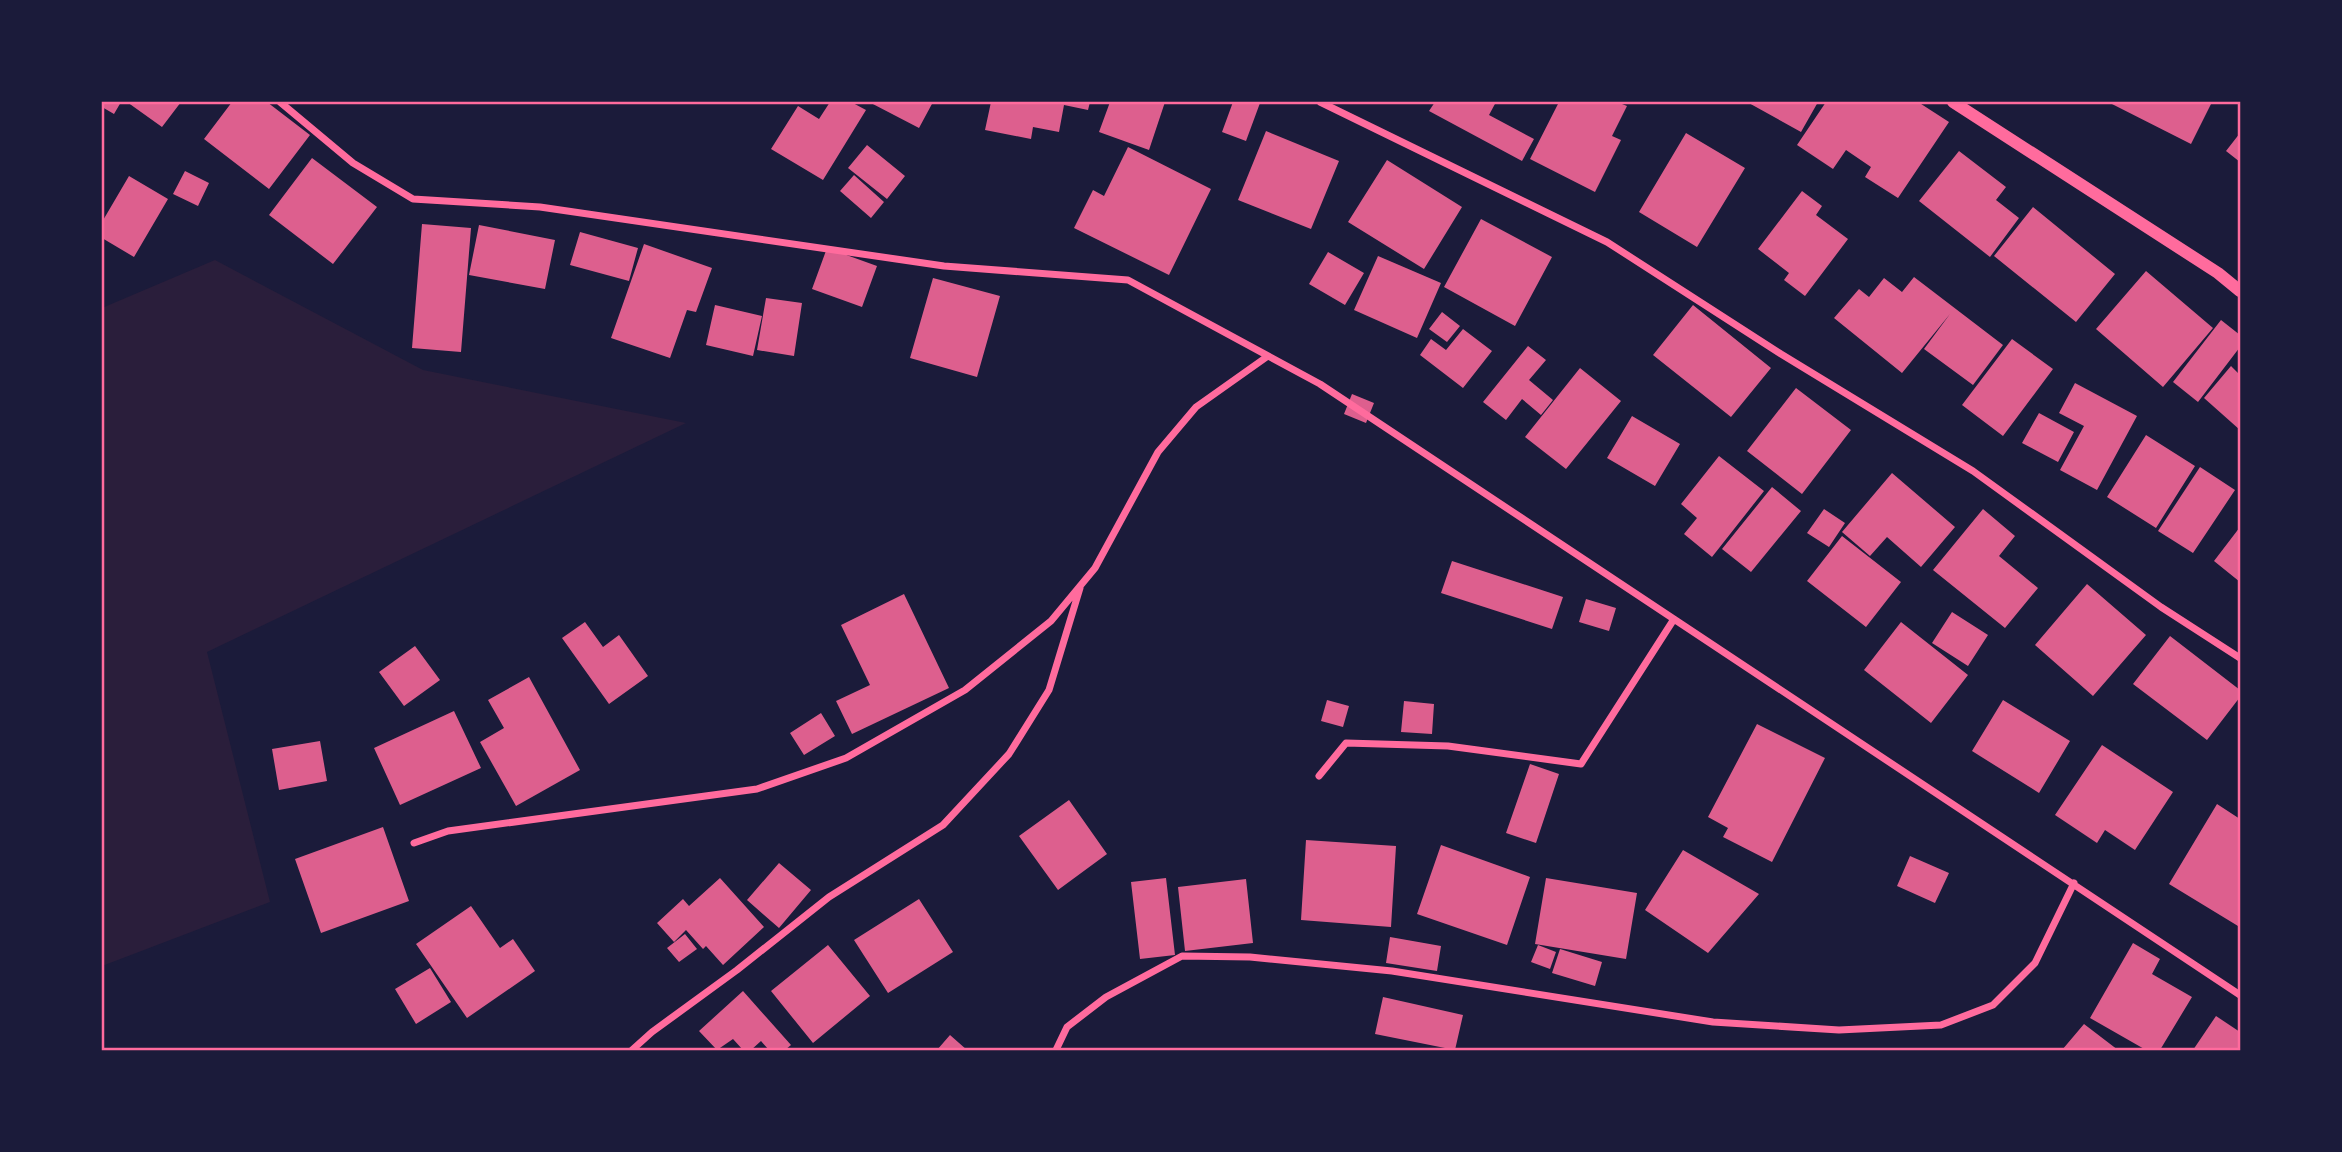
<svg xmlns="http://www.w3.org/2000/svg" width="2342" height="1152" font-family="Poppins,sans-serif">
<rect width="100%" height="100%" fill="#1b1b3a"/>
<!-- green -->
<path fill="#2a1e3b" d="M215,260L423,370L686,423L207,652L270,902L102,966V308Z"/>
<!-- building -->
<path fill="#dd5f8e" d="M102,102H121L114,114L102,107Z
M127,102H181L162,127Z
M232,102H267L310,135L269,189L204,139Z
M830,102H851L866,110L823,180L771,149L798,106L819,119Z
M869,102H933L919,128Z
M991,102H1090L1088,110L1064,105L1059,132L1033,127L1031,139L985,130Z
M1110,102H1165L1149,150L1099,132Z
M1233,102L1260,103L1246,141L1222,132Z
M1435,102H1496L1489,115L1534,139L1522,161L1429,111Z
M1559,102H1617L1627,106L1612,136L1621,140L1595,192L1530,159Z
M1747,102H1818L1801,132Z
M1826,102H1918L1949,122L1898,198L1865,177L1871,167L1846,150L1833,169L1797,145Z
M2108,102H2212L2191,144Z
M1266,131L1339,161L1311,229L1238,200Z
M1686,133L1745,168L1697,247L1639,212Z
M2240,133V162L2226,151Z
M867,145L905,176L887,199L848,168Z
M1128,147L1211,189L1169,275L1074,228L1093,190L1104,196Z
M1959,151L2006,187L1996,200L2019,218L1990,257L1919,201Z
M312,158L377,207L333,264L269,215Z
M1387,160L1462,207L1424,269L1348,222Z
M185,171L209,183L198,206L173,194Z
M854,175L884,202L871,218L840,191Z
M129,176L168,199L134,257L102,238V222Z
M1802,191L1822,206L1816,215L1848,239L1805,296L1784,280L1789,273L1758,249Z
M2033,207L2115,274L2076,322L1994,256Z
M1481,219L1552,257L1515,326L1444,287Z
M422,224L471,228L461,352L412,348Z
M479,225L555,240L545,289L469,275Z
M580,232L638,248L629,281L570,265Z
M644,244L712,268L696,312L687,310L670,358L611,338Z
M827,248L877,266L862,307L812,289Z
M1328,252L1364,273L1345,305L1309,284Z
M1378,256L1441,283L1417,338L1354,310Z
M2146,271L2213,328L2163,387L2096,329Z
M1914,277L2003,345L1973,385L1924,349L1950,314L1902,373L1834,318L1859,289L1869,297L1884,278L1902,292Z
M933,278L1000,296L977,377L910,358Z
M766,298L802,303L794,356L757,350Z
M715,305L762,316L753,356L706,345Z
M1693,305L1771,368L1731,417L1653,355Z
M1442,312L1460,326L1447,342L1429,329Z
M2221,320L2240,335V347L2198,402L2173,382Z
M1463,329L1492,351L1463,388L1420,355L1431,339L1446,350Z
M2012,339L2053,369L2003,436L1962,405Z
M1528,346L1546,360L1529,380L1553,400L1541,415L1522,399L1506,420L1483,402Z
M2231,366L2240,375V430L2204,398Z
M1580,368L1621,401L1566,469L1525,437Z
M2075,383L2137,416L2097,490L2060,470L2084,426L2059,413Z
M1796,388L1851,430L1802,494L1747,451Z
M1352,394L1374,403L1366,423L1344,414Z
M2039,413L2074,432L2058,462L2022,443Z
M1632,416L1680,444L1655,486L1607,458Z
M2146,435L2195,466L2156,528L2107,497Z
M1719,456L1764,491L1712,557L1684,534L1697,518L1681,504Z
M2200,467L2235,490L2193,553L2158,531Z
M1892,473L1955,527L1921,567L1887,537L1870,556L1842,532Z
M1772,487L1801,511L1751,572L1722,549Z
M1824,509L1845,523L1829,547L1807,533Z
M1983,509L2015,536L1999,556L2038,588L2005,628L1933,570Z
M2240,527V582L2214,561Z
M1842,536L1901,582L1866,627L1807,581Z
M1452,561L1563,597L1552,629L1441,593Z
M2087,584L2146,635L2093,696L2035,645Z
M904,594L949,688L852,734L836,701L870,685L841,625Z
M1586,599L1616,608L1609,631L1579,622Z
M1952,612L1988,635L1968,666L1932,643Z
M585,622L603,647L619,635L648,676L609,704L562,638Z
M1901,622L1968,675L1931,723L1864,670Z
M2170,636L2240,690V697L2207,740L2133,684Z
M415,646L440,680L404,706L379,672Z
M529,677L580,770L516,806L480,742L504,728L488,700Z
M1327,700L1349,706L1343,727L1321,721Z
M2003,700L2070,741L2039,793L1972,751Z
M1404,701L1434,704L1432,734L1401,732Z
M454,711L481,768L400,805L374,748Z
M821,713L835,736L804,755L790,733Z
M1757,724L1825,758L1772,862L1723,837L1728,828L1708,817Z
M320,741L327,781L279,790L272,749Z
M2102,745L2173,792L2135,850L2105,830L2097,843L2055,815Z
M1530,764L1559,774L1536,843L1506,833Z
M1069,800L1107,854L1058,890L1019,836Z
M2217,804L2240,819V921L2238,926L2169,884Z
M383,827L409,901L321,933L295,859Z
M1306,840L1396,846L1391,927L1301,920Z
M1441,845L1530,877L1507,945L1417,914Z
M1683,850L1759,894L1708,953L1645,910Z
M1910,856L1949,873L1935,903L1897,886Z
M779,863L811,890L779,928L747,900Z
M720,878L764,927L723,965L706,946L703,949L686,930L674,942L657,923L683,899L689,906Z
M1166,878L1175,955L1140,959L1131,882Z
M1546,878L1637,893L1626,959L1535,944Z
M1246,879L1253,943L1185,951L1178,887Z
M919,899L953,952L888,993L854,940Z
M471,906L500,948L513,939L535,971L467,1018L416,944Z
M685,934L697,949L679,962L667,948Z
M1390,937L1441,946L1437,971L1386,963Z
M2133,943L2160,959L2152,974L2192,997L2160,1050H2146L2090,1018Z
M828,945L870,996L813,1043L771,991Z
M1538,945L1556,952L1550,969L1531,962Z
M1560,949L1602,962L1595,986L1552,973Z
M430,968L451,1002L416,1024L395,989Z
M743,991L791,1045L785,1050H769L761,1041L751,1050H743L733,1039L717,1050L699,1031Z
M1383,997L1463,1015L1455,1050L1375,1034Z
M2216,1016L2240,1032V1050H2193Z
M2084,1024L2118,1050H2062Z
M950,1035L967,1050H937Z"/>
<g fill="none" stroke-linecap="round" stroke-linejoin="round">
<!-- minor -->
<path stroke="#ff6b9d" stroke-width="7" d="M280,102L353,163L413,199L540,207L944,266L1128,280L1320,384L2240,995
M1320,102L1607,242L1781,354L1973,471L2161,607L2240,658
M1319,776L1346,743L1448,746L1581,764L1674,619
M414,843L448,831L757,789L846,758L965,690L1051,621L1095,568L1158,452L1196,407L1268,356
M632,1050L652,1032L737,970L829,897L943,825L1009,754L1049,690L1080,588
M1056,1050L1067,1027L1106,997L1182,956L1250,957L1392,971L1713,1022L1839,1030L1941,1025L1993,1005L2035,963L2074,883"/>
<!-- tertiary -->
<path stroke="#ff6b9d" stroke-width="12" d="M1953,102L2218,273L2240,291"/>
</g>
<!-- border -->
<rect width="2342" height="1152" fill="none" stroke="#1b1b3a" stroke-width="206"/>
<rect x="103" y="103" width="2136" height="946" fill="none" stroke="#ff6b9d" stroke-width="2.5"/>
</svg>
